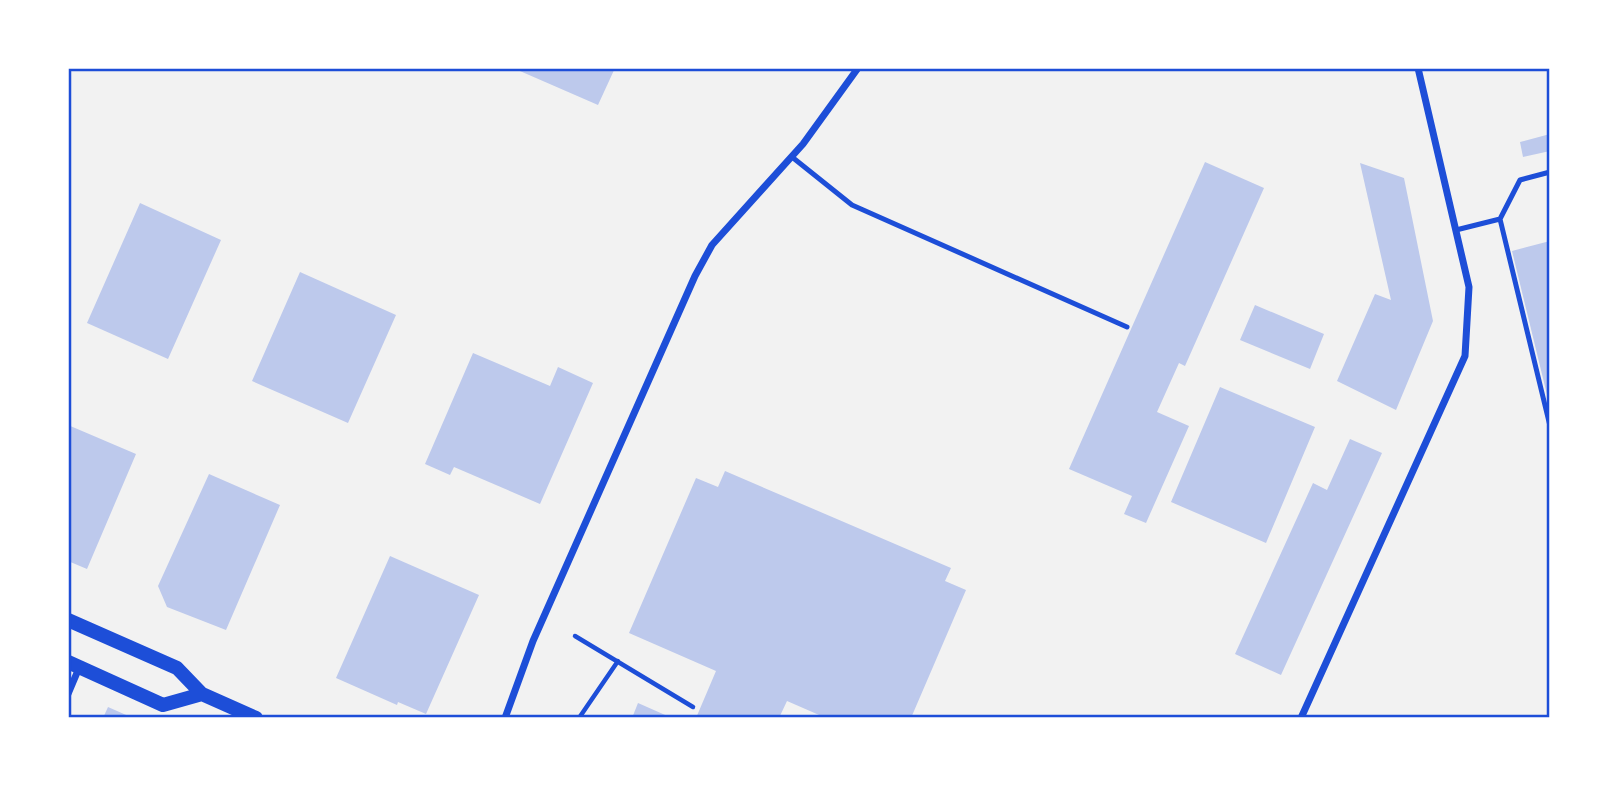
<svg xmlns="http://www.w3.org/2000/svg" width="1618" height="786" font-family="Lato,sans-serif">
<rect width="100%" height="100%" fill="#f2f2f2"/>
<!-- building -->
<path fill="#bdc9ec" d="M513,68H615L598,105Z
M1550,134V151L1523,157L1520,142Z
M1205,162L1264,188L1185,366L1179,363L1157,412L1189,426L1146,523L1124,514L1132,496L1069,469Z
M1360,163L1404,178L1433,321L1396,410L1337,381L1375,294L1391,300Z
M140,203L221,240L168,359L87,323Z
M1550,241V403H1549L1512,251Z
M300,272L396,315L348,423L252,381Z
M1255,305L1324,334L1310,369L1240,340Z
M473,353L550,386L558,367L593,383L540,504L454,467L450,475L425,464Z
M1220,387L1315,427L1266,543L1171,502Z
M68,425L136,454L87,569L68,561Z
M1350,439L1382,453L1281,675L1235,654L1313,483L1327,490Z
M725,471L951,568L945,581L966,590L911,718H826L787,701L779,718H696L716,671L629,633L696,478L718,487Z
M209,474L280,505L226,630L167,607L158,586Z
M390,556L479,595L426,714L398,702L397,705L336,678Z
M638,703L672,718H632Z
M108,707L133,718H103Z"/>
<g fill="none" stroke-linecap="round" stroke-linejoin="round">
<!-- path -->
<path stroke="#1d4ed8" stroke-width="4.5" d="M575,636L693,707
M579,718L618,661"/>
<!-- service -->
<path stroke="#1d4ed8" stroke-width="5" d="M792,157L852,205L1127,327
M1500,219L1520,180L1550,172
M1456,230L1500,219L1550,426"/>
<!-- minor -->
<path stroke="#1d4ed8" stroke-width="7" d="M68,694L79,668
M505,718L533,641L695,276L712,245L803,144L858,68
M1301,718L1465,356L1469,287L1418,68"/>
<!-- secondary -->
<path stroke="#1d4ed8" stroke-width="14" d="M68,620L177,668L202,694L256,718
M68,662L163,705L202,694"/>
</g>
<!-- border -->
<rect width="1618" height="786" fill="none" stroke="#ffffff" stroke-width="140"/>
<rect x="70" y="70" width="1478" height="646" fill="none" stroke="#1d4ed8" stroke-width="2.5"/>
</svg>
